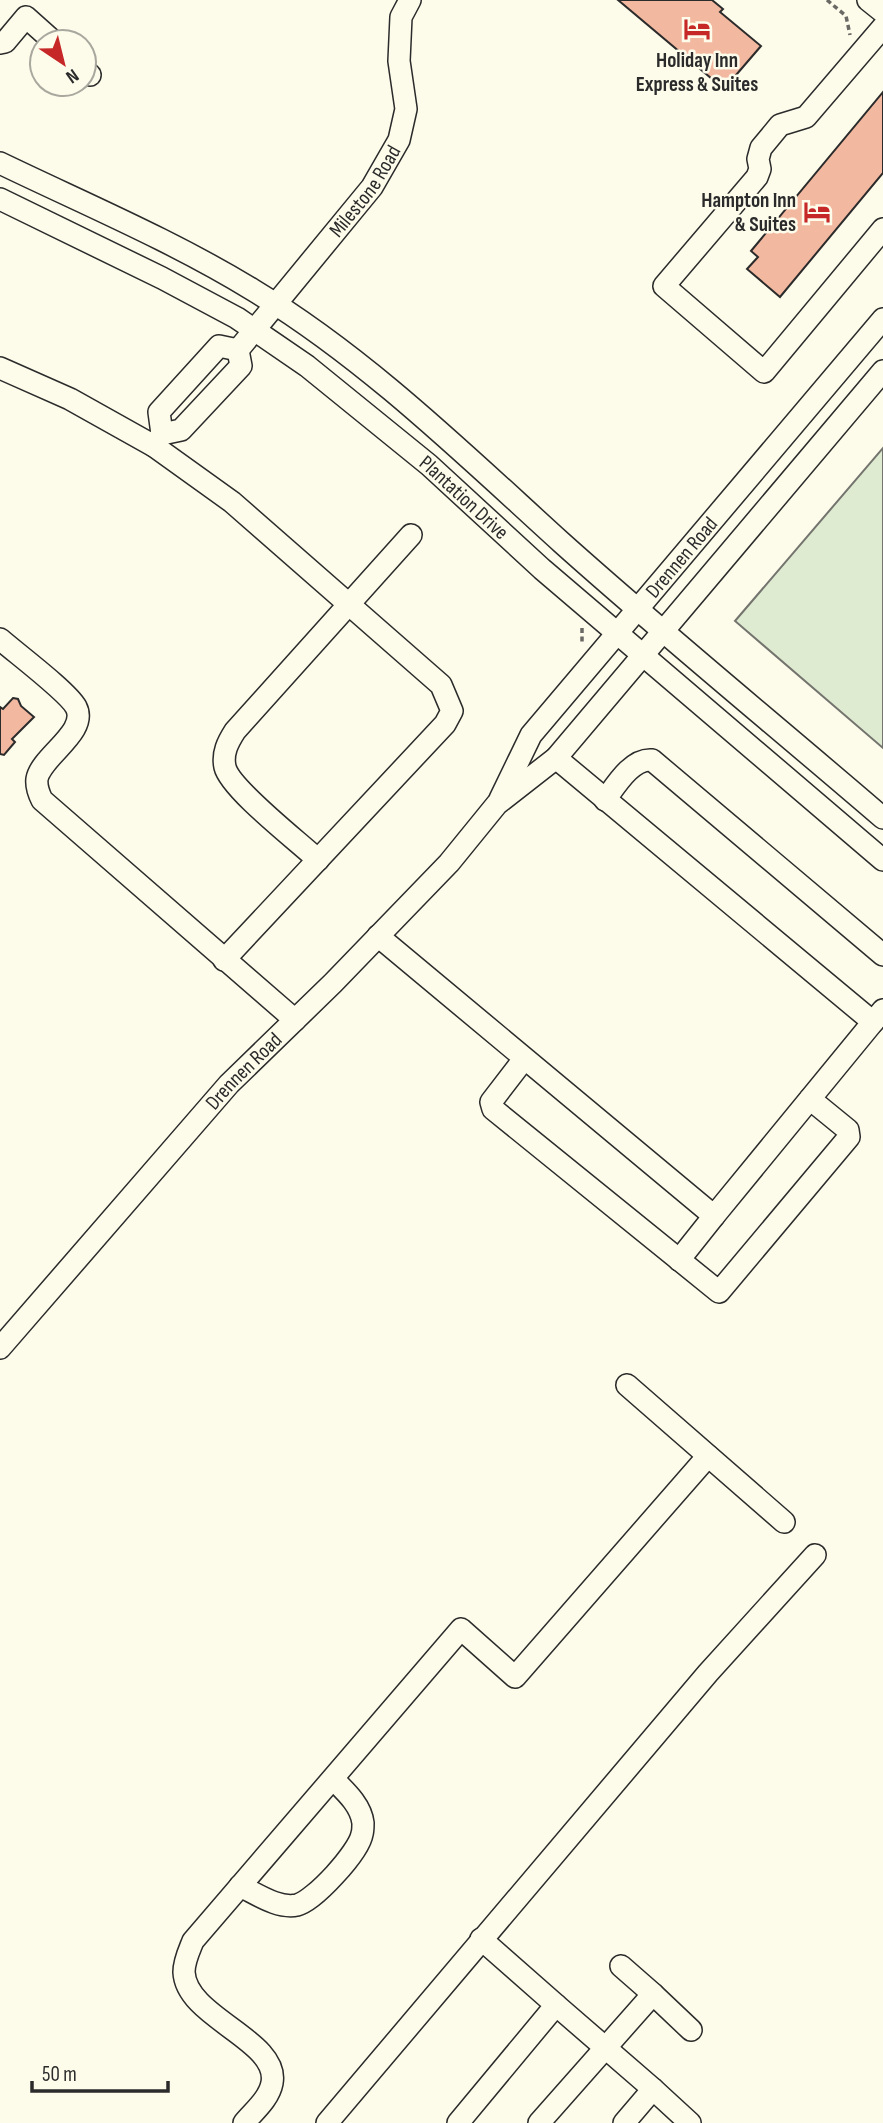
<svg xmlns="http://www.w3.org/2000/svg" width="883" height="2123" font-family="'Sofia Sans Condensed',sans-serif">
<rect width="100%" height="100%" fill="#fdfbea"/>
<!-- green -->
<path fill="#deebd1" stroke="#74746e" stroke-width="2" d="M883,448V748L735,621Z"/>
<!-- building -->
<path fill="#f2b8a0" stroke="#2b2b2b" stroke-width="2" d="M618,0H712L723,9L720,12L761,46L724,89Z
M883,92V173L780,297L747,269L758,257L751,251Z
M13,698L18,699L21,706L34,717L12,739L15,742L4,755L0,754V707L3,709Z"/>
<g fill="none" stroke-linecap="round" stroke-linejoin="round">
<!-- minor casing -->
<g stroke="#2b2b2b" stroke-width="24">
<g id="minor">
<path d="M868,0L883,12"/>
<path d="M883,27L806,117L780,125L761,148L758,159L760,169L757,177L664,286L764,372L883,229"/>
<path d="M0,43L5,42L26,17L54,42"/>
<path d="M84,69L90,75"/>
<path d="M0,163C85,204 173,241 253,290C366,358 465,455 562,543C667,637 776,726 883,818"/>
<path id="s1" d="M0,199L162,278L237,318L307,366L429,465L542,569L883,860"/>
<path d="M0,368L70,399L154,446L232,502L441,685L452,711L445,724L224,960"/>
<path id="s2" d="M162,434L181,430L241,366L238,350L372,187L399,140L406,109L399,61L401,17L410,0"/>
<path d="M154,446L162,434L159,412L219,346L238,350"/>
<path d="M0,639C16,653 68,692 76,707C89,732 41,756 37,779C36,787 39,794 42,800L295,1020"/>
<path d="M556,758L873,1022L883,1010"/>
<path id="s3" d="M500,799L531,735L883,319"/>
<path d="M605,800C616,785 632,758 652,760L883,955"/>
<path d="M318,860C299,842 230,789 225,767C222,753 228,742 235,731L411,535"/>
<path d="M378,936L714,1216L873,1022"/>
<path d="M524,1059L491,1102L493,1109L719,1292L849,1137L848,1130L810,1099"/>
<path d="M679,1260L714,1216"/>
<path id="s4" d="M0,1348L229,1084L333,983L449,863L497,804L556,758L883,371"/>
<path d="M627,1385L784,1522"/>
<path d="M240,1886C257,1894 278,1909 297,1905C314,1901 359,1852 362,1834C363,1831 363,1827 363,1823C361,1805 345,1791 333,1779"/>
<path d="M621,1966L653,1994"/>
<path d="M556,2005L653,2089"/>
<path d="M244,2123C254,2111 269,2099 272,2083C280,2040 186,2018 184,1972C184,1961 189,1951 193,1941L461,1629L515,1677L708,1456"/>
<path d="M327,2123L708,1673L815,1555"/>
<path d="M458,2123L556,2005L481,1939"/>
<path d="M539,2123L653,1994L691,2030"/>
<path d="M624,2123L653,2089L690,2123"/>
</g>
</g>
<!-- path -->
<path stroke="#6a6964" stroke-width="3.5" stroke-dasharray="5 3.5" stroke-linecap="butt" d="M827,0L846,16L850,35
M582,628V644"/>
<!-- minor -->
<use href="#minor" stroke="#fdfbea" stroke-width="21"/>
</g>
<!-- icons -->
<defs>
<g id="hotel-bare" transform="scale(2.1)"><path d="M-6-4.5h1.5V1H6V5H4.5V3h-9V5H-6ZM-4 0a1.8 1.8 0 1 1 3.6 0ZM.5 0V-2.5h3Q6-2.5 6 0Z" fill="#c62828" stroke="#fdfbea" stroke-width="2.5" paint-order="stroke"/></g>
</defs>
<g fill-rule="evenodd">
<use href="#hotel-bare" x="697" y="29"/>
<use href="#hotel-bare" x="817" y="212"/>
</g>
<g text-anchor="middle" stroke-width="5" stroke-linejoin="round" paint-order="stroke">
<!-- poi labels -->
<g font-size="21" font-weight="bold" fill="#2b2b2b" stroke="#fdfbea">
<text x="697" y="67">Holiday Inn<tspan x="697" dy="24">Express &amp; Suites</tspan></text>
<text x="796" y="207" text-anchor="end">Hampton Inn<tspan x="796" dy="24">&amp; Suites</tspan></text>
</g>
<!-- street labels -->
<g font-size="21" fill="#2b2b2b" stroke="#fdfbea">
<text dy="7" stroke="none"><textPath href="#s2" startOffset="327">Milestone Road</textPath></text>
<text dy="7" stroke="none"><textPath href="#s1" startOffset="555">Plantation Drive</textPath></text>
<text dy="7" stroke="none"><textPath href="#s3" startOffset="304">Drennen Road</textPath></text>
<text dy="7" stroke="none"><textPath href="#s4" startOffset="369">Drennen Road</textPath></text>
</g>
</g>
<!-- north arrow -->
<g transform="translate(63 63) rotate(145)"><circle r="33" fill="#fdfbea" stroke="#a9a89e" stroke-width="2"/>
<path d="M0-5L12 26L0 18L-12 26Z" fill="#c62828"/>
<text y="-10" font-size="19" font-weight="bold" text-anchor="middle" fill="#2b2b2b">N</text>
</g>
<!-- scale -->
<path d="M32 2081v10h136v-10" fill="none" stroke="#2b2b2b" stroke-width="3.5"/>
<text x="42" y="2081" font-size="21" fill="#2b2b2b" stroke="#fdfbea" stroke-width="5" paint-order="stroke">50 m</text>
</svg>
